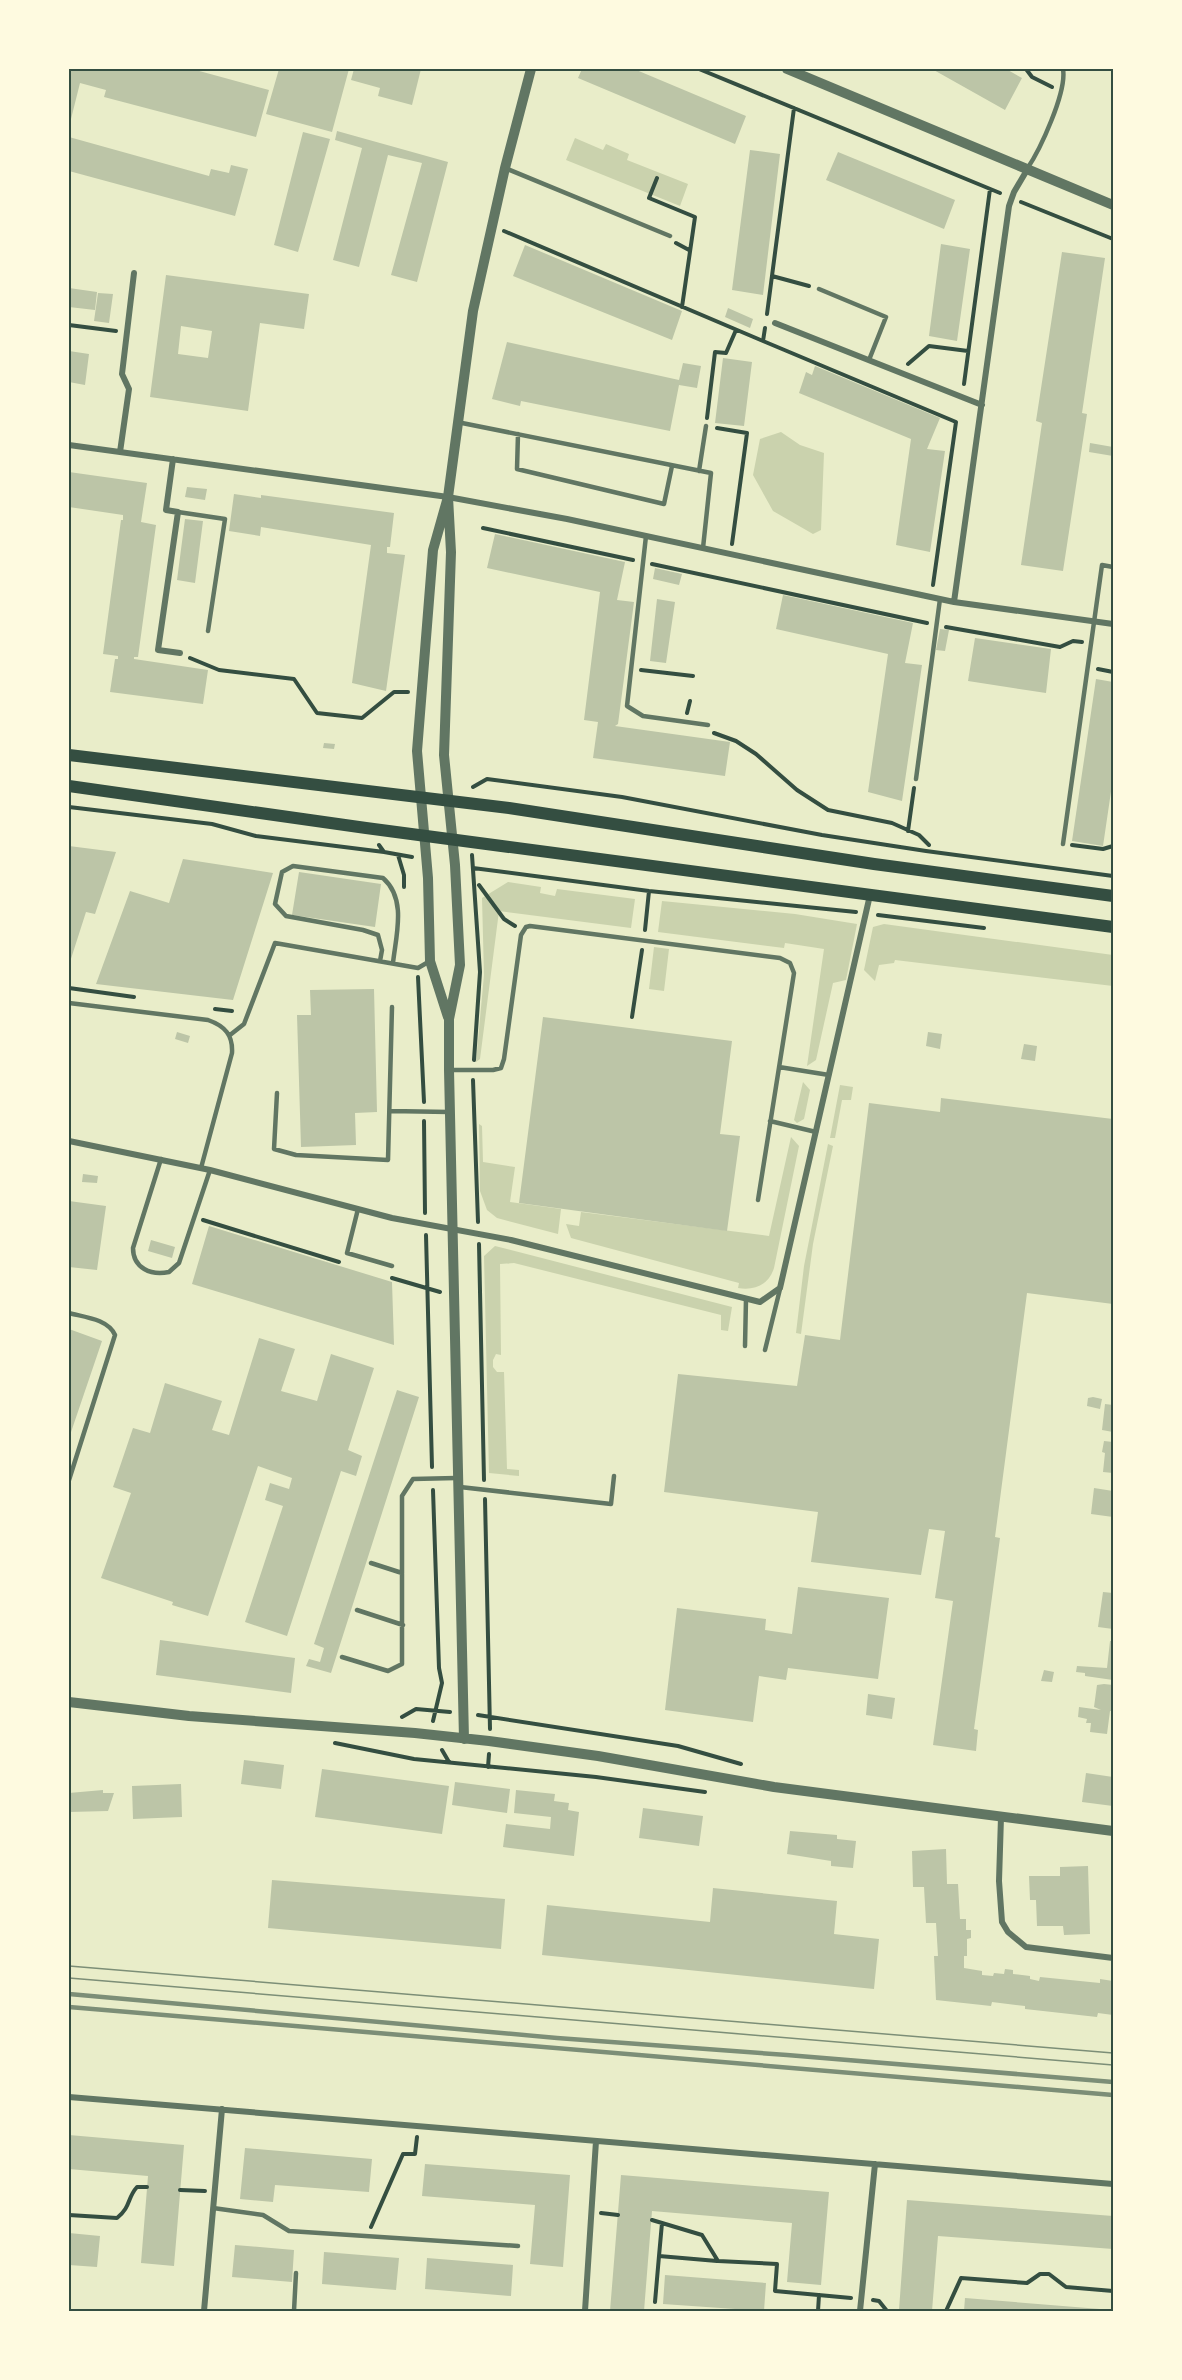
<svg xmlns="http://www.w3.org/2000/svg" width="1182" height="2380" font-family="'Sofia Sans Condensed',sans-serif">
<rect width="100%" height="100%" fill="#e9edc9"/>
<!-- green -->
<path fill="#cad2ad" d="M575,138L603,150L606,144L629,154L627,160L688,184L680,206L566,160Z
M781,432L800,445L824,453L821,530L813,534L773,511L753,475L760,439Z
M508,882L541,887L540,893L555,896L557,889L635,899L631,928L499,911L480,1059L476,1062L484,975L482,898Z
M662,901L795,914L857,924L846,980L833,983L816,1060L807,1066L824,949L785,943L784,948L658,932Z
M884,924L1113,955V986L895,960L894,963L879,965L875,981L864,970L873,927Z
M654,947L669,949L664,991L649,989Z
M803,1082L810,1090L804,1119L797,1123L794,1120Z
M840,1085L853,1087L851,1100H842L835,1138H830Z
M479,1124L482,1126L483,1162L515,1167L510,1202L561,1209L558,1234L497,1218L487,1210L480,1191Z
M791,1137L799,1146L774,1268C769,1285 754,1291 738,1288L739,1283L571,1238L566,1224L579,1226L581,1212L769,1236Z
M828,1144L833,1146L813,1244L801,1334L796,1333L804,1266Z
M495,1246L732,1307L728,1331L721,1330V1315L514,1263L500,1264L501,1355L496,1354L493,1360V1367L497,1372H504L507,1469L519,1470V1476L489,1473L484,1256Z"/>
<!-- building -->
<path fill="#bcc5a7" fill-rule="evenodd" d="M69,69H192L269,90L256,137L104,97L106,90L80,83L70,123Z
M279,69H349L332,132L266,114Z
M354,69H421L412,105L378,96L380,88L351,80Z
M582,69H634L746,116L735,144L578,78Z
M932,69H1006L1022,78L1005,110Z
M337,131L448,162L417,282L391,275L422,163L388,155L359,267L333,260L362,148L335,140Z
M303,132L330,139L298,252L274,245Z
M69,137L209,176L211,169L229,173L231,165L248,169L235,216L69,171Z
M750,150L780,154L763,295L732,290Z
M838,152L955,200L944,229L826,180Z
M941,244L970,249L957,341L929,336Z
M525,245L682,311L672,340L513,276Z
M1062,252L1105,258L1082,413L1087,414L1063,571L1021,565L1042,423L1036,421Z
M166,275L309,294L304,329L260,323L248,411L150,397ZM181,326L212,331L208,358L178,354Z
M69,288L97,292L95,310L69,307Z
M98,293L113,294L109,323L94,321Z
M728,308L753,319L750,328L725,317Z
M507,342L679,380L683,363L701,366L697,388L679,385L670,431L521,401L520,406L492,399Z
M69,351L89,354L85,385L69,382Z
M723,358L752,362L744,426L715,423Z
M815,366L940,418L927,449L945,451L930,552L896,545L911,439L799,393L806,372L812,375Z
M1090,443L1113,447V456L1089,452Z
M69,472L147,483L141,522L156,525L138,657H134V659L208,670L203,704L110,692L115,659H118V656L103,654L121,520H123V515L69,507Z
M187,487L207,489L205,500L185,497Z
M234,494L261,498V495L394,513L390,547H387V553L405,555L386,691L352,683L371,545L261,527L260,536L229,531Z
M185,519L203,521L195,583L177,580Z
M495,534L625,562L617,600L634,602L618,724L615,726L730,742L725,776L593,758L598,722L584,720L600,592L487,568Z
M655,568L682,574L679,585L653,579Z
M783,595L913,623L905,663L922,665L902,801L868,792L888,654L776,629Z
M657,599L675,602L666,663L650,661Z
M940,629L949,630L945,651L936,650Z
M975,638L1051,649L1046,693L968,681Z
M1096,679L1113,682V778L1103,846L1072,841Z
M324,743L335,744L334,749L323,748Z
M69,846L116,852L95,914L86,912L69,965Z
M183,859L273,873L233,1000L96,984L130,891L169,903Z
M299,872L381,884L375,927L292,915Z
M374,989L377,1112L355,1113L356,1145L301,1147L297,1015H311L310,990Z
M543,1017L732,1041L720,1134L740,1136L727,1231L519,1203Z
M177,1032L190,1036L188,1043L175,1039Z
M928,1032L942,1034L940,1049L926,1046Z
M1024,1044L1037,1046L1035,1061L1021,1059Z
M941,1098L1113,1119V1304L1027,1293L995,1537L1000,1538L974,1729L978,1730L976,1751L933,1745L953,1601L935,1598L945,1531L929,1529L921,1575L811,1562L818,1512L664,1492L678,1374L797,1386L805,1335L840,1340L869,1103L940,1112Z
M83,1174L98,1176L97,1183L82,1182Z
M69,1201L106,1206L97,1270L69,1267Z
M209,1226L392,1282L394,1345L192,1284Z
M151,1240L175,1247L172,1258L148,1251Z
M69,1329L102,1341L69,1438Z
M259,1338L295,1349L281,1391L317,1401L331,1354L374,1368L348,1450L362,1456L356,1476L341,1471L287,1636L245,1622L283,1506L265,1500L270,1483L289,1489L292,1478L258,1466L208,1616L172,1605L173,1602L101,1578L131,1493L113,1487L133,1428L150,1433L165,1383L222,1401L212,1430L229,1435Z
M397,1390L419,1397L331,1673L306,1666L309,1659L320,1662L324,1648L314,1644Z
M1093,1397L1102,1399L1100,1409L1087,1406L1088,1398Z
M1105,1404L1113,1405V1432L1102,1430Z
M1104,1441L1113,1442V1473L1103,1472L1105,1453L1102,1452Z
M1094,1488L1113,1491V1517L1091,1514Z
M798,1587L889,1598L878,1679L788,1668L786,1680L759,1676L753,1722L665,1710L677,1608L766,1619L765,1630L792,1634Z
M1103,1592L1113,1593V1629L1098,1627Z
M160,1640L295,1658L291,1693L156,1675Z
M1110,1641H1113V1680L1085,1676V1673L1076,1672L1077,1666L1107,1668Z
M1044,1670L1054,1672L1052,1682L1041,1681Z
M1104,1684L1113,1685V1711H1110L1107,1734L1090,1732L1091,1723H1086L1087,1719L1078,1717L1079,1707L1101,1710L1094,1707L1097,1685Z
M868,1694L895,1698L892,1719L866,1715Z
M244,1760L284,1765L281,1789L241,1784Z
M322,1769L449,1786L442,1834L315,1817Z
M1086,1773L1113,1777V1806L1082,1802Z
M455,1782L510,1789L507,1813L452,1805Z
M181,1784L182,1817L133,1819L132,1786Z
M103,1790V1793H114L108,1811L69,1812V1793Z
M516,1790L555,1794L554,1801L569,1803L568,1810L579,1812L574,1856L503,1847L506,1824L550,1829L551,1817L514,1813Z
M643,1808L703,1816L699,1846L639,1838Z
M790,1831L837,1835V1839L856,1841L853,1868L831,1866V1861L787,1854Z
M946,1849L947,1884H958L960,1919H966V1930H971V1938L967,1939V1956H964V1968L982,1971V1975L993,1976L994,1973L1004,1974L1005,1969L1013,1970V1974L1030,1976V1979L1039,1981L1040,1977L1100,1983V1979L1113,1981V2015L1098,2013L1097,2017L1025,2009V2006L992,2002L991,2006L936,2000L934,1956H938L936,1923H926L924,1887H913L912,1851Z
M1088,1866L1090,1934L1064,1935L1063,1926H1037L1036,1900H1030L1029,1876H1060V1867Z
M272,1880L505,1899L501,1949L268,1928Z
M713,1888L837,1901L834,1934L879,1939L874,1989L542,1955L547,1905L710,1922Z
M69,2135L184,2145L174,2266L141,2263L148,2176L69,2169Z
M245,2148L372,2159L369,2192L275,2185L273,2202L240,2199Z
M425,2164L570,2175L563,2267L530,2264L535,2205L422,2196Z
M621,2175L829,2192L821,2285L787,2282L792,2223L652,2211L644,2311H610Z
M907,2200L1113,2216V2249L938,2236L932,2311L899,2310Z
M69,2233L100,2236L97,2267L69,2265Z
M235,2245L294,2250L292,2282L232,2277Z
M324,2252L399,2258L396,2290L322,2284Z
M427,2258L513,2265L511,2296L425,2289Z
M665,2275L766,2283L764,2311L663,2304Z
M965,2298L1100,2309V2311H964Z"/>
<g fill="none" stroke-linecap="round" stroke-linejoin="round">
<!-- path -->
<path stroke="#344e41" stroke-width="4" d="M699,69L1000,193
M1026,69L1032,77L1052,87
M657,178L649,198L695,217L682,307
M1021,202L1113,239
M504,231L763,341L765,328
M676,243L689,250
M772,276L809,286
M767,314L794,108
M69,325L116,331
M763,341L956,422L933,585
M908,364L929,346L968,351
M964,384L990,189
M707,418L715,352L726,353L736,330
M717,428L747,433L732,544
M483,528L633,560
M652,564L927,623
M946,627L1060,647L1073,641L1082,642
M190,658L219,670L294,679L317,713L362,718L394,692H408
M1098,669L1113,672
M641,670L693,676
M687,713L690,701
M714,733L736,741L756,754L797,790L828,810L892,823L919,835L929,845
M473,787L487,779L622,797L822,835L926,851L1113,876
M69,807L212,824L256,836L384,852
M908,831L914,788
M379,845L384,852L412,857
M1072,845L1103,849L1113,846
M398,855L404,875V887
M472,855L480,972L474,1060
M473,868L649,891L856,912
M479,885L504,919L515,926
M878,915L984,928
M645,930L649,891
M418,977L424,1102
M69,988L134,997
M215,1009L232,1011
M632,1017L642,950
M473,1080L478,1222
M424,1121L425,1213
M203,1220L339,1262
M426,1235L432,1467
M479,1244L484,1480
M392,1278L440,1292
M485,1499L490,1729
M478,1715L678,1746L741,1764
M402,1717L416,1709L450,1712
M433,1721L442,1683L439,1668L433,1490
M335,1743L414,1759L596,1777L705,1792
M442,1750L449,1762
M488,1767L489,1754
M180,2190L205,2191
M601,2213L618,2215
M69,2215L117,2218C131,2207 127,2198 137,2187H147
M652,2220L702,2235L718,2261L777,2264L775,2291L851,2298
M662,2223L659,2256L717,2261
M371,2227L403,2154H415L417,2137
M873,2300L879,2301L887,2311
M655,2302L659,2256
M818,2311L819,2295
M946,2311L961,2278L1027,2283L1040,2274H1049L1066,2287L1113,2291"/>
<!-- service -->
<path stroke="#617663" stroke-width="4.5" d="M505,168L670,236
M1027,169C1040,150 1067,92 1063,69
M819,289L886,317L869,360
M457,422L711,473L703,548
M518,434L517,469L664,504L672,466
M699,471L706,426
M178,512L225,519L208,631
M646,536L627,706L643,716L708,725
M916,779L940,599
M1063,844L1102,565L1113,567
M380,961L382,950L378,935L363,930L286,916L275,904L282,872L293,866L383,878C407,899 396,935 393,963
M69,1003L208,1020C225,1026 233,1035 232,1053L201,1168
M230,1035L244,1024L275,943L418,968L430,961
M779,1067L829,1075
M449,1070H493L501,1068L504,1059L521,935L526,927L530,926L780,958L790,963L794,973L758,1200
M277,1093L274,1149L296,1155L388,1160L392,1007
M390,1111L449,1112
M770,1121L816,1132
M161,1159L133,1248C133,1268 151,1276 169,1272L179,1263L210,1170
M358,1209L347,1253L392,1266
M69,1313C84,1317 108,1319 115,1335L69,1480
M745,1346L746,1299
M765,1350L780,1289
M460,1487L611,1504L614,1476
M371,1563L402,1573
M357,1610L403,1625
M342,1657L388,1671L402,1664V1496L413,1479L456,1478
M213,2208L263,2215L289,2231L518,2246
M294,2311L296,2273"/>
<!-- minor -->
<path stroke="#617663" stroke-width="6" d="M775,323L982,405
M69,445L448,497L567,519L954,602L1113,624
M120,452L129,389L122,374L134,273
M173,459L166,510L178,512L158,650L180,653
M954,602L1009,206L1014,192L1027,170
M69,1141L210,1170L392,1218L511,1240L760,1302L780,1288L870,895
M1001,1817L999,1881L1002,1922L1008,1932L1026,1947L1113,1958
M69,2097L1113,2184
M204,2311L222,2109
M585,2311L596,2141
M860,2311L875,2164"/>
<!-- tertiary -->
<path stroke="#617663" stroke-width="10" d="M787,69L1113,205
M448,497L451,552L444,755L455,865L460,965L449,1019V1070L464,1739
M448,1017L430,961L428,878L417,751L433,550L448,497L473,311L505,168L531,69
M69,1702L189,1716L415,1733L489,1741L598,1756L774,1787L1113,1831"/>
<!-- secondary -->
<path stroke="#344e41" stroke-width="12" d="M69,755L509,808L874,864L1113,896
M69,786L366,828L1113,927"/>
<!-- tram -->
<path stroke="#7c8e77" stroke-width="1.5" d="M69,1966L1113,2053
M69,1978L1113,2065"/>
<!-- rail -->
<path stroke="#7c8e77" stroke-width="4.5" d="M69,1994L557,2038L787,2055L1113,2082
M69,2007L1113,2095"/>
</g>
<!-- border -->
<rect width="1182" height="2380" fill="none" stroke="#fefae0" stroke-width="141"/>
<rect x="70" y="70" width="1042" height="2240" fill="none" stroke="#344e41" stroke-width="2"/>
</svg>
